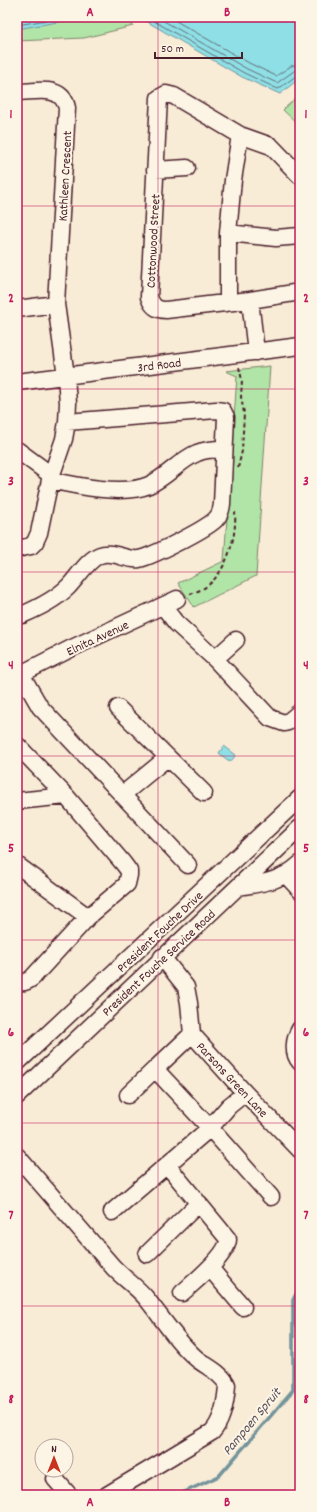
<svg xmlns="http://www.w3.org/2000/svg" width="317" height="1512" font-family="Dekko,sans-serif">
<rect width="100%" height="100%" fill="#f8ecd6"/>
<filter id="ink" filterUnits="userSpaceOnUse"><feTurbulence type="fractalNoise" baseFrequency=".025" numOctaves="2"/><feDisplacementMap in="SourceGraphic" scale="8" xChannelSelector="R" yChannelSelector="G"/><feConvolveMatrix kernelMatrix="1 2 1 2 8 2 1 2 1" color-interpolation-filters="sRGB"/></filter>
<g filter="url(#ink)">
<!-- green -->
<path fill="#b1e5a7" stroke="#7e8269" d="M17,17H130L133,26L84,38L17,41Z
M300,94V126L283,110Z
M270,366L256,576L194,607L178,583L224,561L237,376L226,371Z"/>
<!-- water -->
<path fill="#8ee0e6" stroke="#73939b" d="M17,17H117L75,19L17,29Z
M139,17H300V78L280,94L242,77Z
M224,746L236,755L230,762L219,753Z"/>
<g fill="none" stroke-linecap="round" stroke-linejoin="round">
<!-- shore -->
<path stroke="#656c76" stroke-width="1" d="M147,17L244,73L278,89L296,76L300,75
M157,17L247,69L277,83L294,71L300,70
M169,17L249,63L276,76L291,66L300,64
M17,25L65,17"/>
<!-- stream -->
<path stroke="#73939b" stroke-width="3.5" d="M178,1495L219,1476L293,1390V1300L300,1286"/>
<!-- minor casing -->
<g stroke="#4a1f2b" stroke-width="19">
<path id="minor" d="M17,92C36,92 62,84 67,108L56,304L66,376L68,403L67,422L64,439L50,480L39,533L35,542L31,546L17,549
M155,170L187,168
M300,176L271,146L240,135L174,96L166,94L159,98L149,297C152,306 156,310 166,310L250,300L300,292
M228,233L233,180L240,135
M250,300L256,352
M228,302V233L276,238L300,236
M17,309L56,304
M17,382L300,346
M17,450L51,475
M50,480C77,486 124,496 149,485C167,477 180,460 197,453C206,449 216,449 224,449
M163,606L176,623L215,659L270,718L284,723L288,722L300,712
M17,615H22C38,608 55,600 68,587C78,577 87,560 100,555C113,550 126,561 139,559C153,556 204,530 215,520C220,515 221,511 222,504L226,417L223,411L216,410L67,422
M215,659L236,640
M21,674L40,707L188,865
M17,676L72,648L177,599
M118,708L204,793
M17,745L66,796L123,863L129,871V875L127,884L88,917L32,978C27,982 23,984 17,981
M122,795L167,758
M17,801L66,796
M17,865L88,917
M286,875L300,890
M238,887C263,883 280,882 300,864
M162,957L186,987L189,1003L192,1034L245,1093L300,1150
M300,1029C294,1039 292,1053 300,1062
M192,1034L155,1069L210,1128L271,1197
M17,1063L300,798
M128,1095L155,1069
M17,1096L300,828
M17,1156L113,1267C123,1278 136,1286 146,1298C163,1319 177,1342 197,1359C207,1367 222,1373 227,1385C226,1401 223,1420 212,1432L107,1495
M167,1165L228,1239C228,1255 194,1282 182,1293
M112,1212L210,1128L229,1106L245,1093
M147,1254L199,1203
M210,1268L243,1307
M55,1479L69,1495"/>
</g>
<!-- path -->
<path stroke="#4a1f2b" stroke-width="2" stroke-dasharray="4 3" stroke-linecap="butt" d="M238,468L242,451L244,413L241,397L242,380L239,367
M190,594C195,592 202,590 207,586C227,571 237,536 235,512"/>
<!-- minor -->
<use href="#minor" stroke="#fcf5e5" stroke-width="16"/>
</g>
</g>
<!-- grid -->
<path fill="none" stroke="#c2185b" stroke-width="1" stroke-opacity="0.55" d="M158,17V1495M17,206H300M17,389H300M17,572H300M17,756H300M17,940H300M17,1123H300M17,1306H300"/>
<g text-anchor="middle" stroke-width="4" stroke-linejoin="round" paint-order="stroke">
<!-- street labels -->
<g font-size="13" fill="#4a1f2b" stroke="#fcf5e5">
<text transform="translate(64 176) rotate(-87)" y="5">Kathleen Crescent</text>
<text transform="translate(152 241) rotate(-87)" y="5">Cottonwood Street</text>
<text transform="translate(159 364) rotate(-7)" y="5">3rd Road</text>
<text transform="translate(97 637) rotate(-25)" y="5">Elnita Avenue</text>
<text transform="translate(159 931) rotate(-43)" y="5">President Fouche Drive</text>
<text transform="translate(158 962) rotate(-43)" y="5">President Fouche Service Road</text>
<text transform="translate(233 1079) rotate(47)" y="5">Parsons Green Lane</text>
</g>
<!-- water labels -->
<g font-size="14" font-style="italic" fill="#5b4f5a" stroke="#fcf5e5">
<text transform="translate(251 1421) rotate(-50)" y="5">Pampoen Spruit</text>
</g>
</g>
<!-- margin -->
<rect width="317" height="1512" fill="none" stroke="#fcf5e5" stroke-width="44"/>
<!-- north arrow -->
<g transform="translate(54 1458)"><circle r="19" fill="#fcf5e5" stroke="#b59f9b"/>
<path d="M0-3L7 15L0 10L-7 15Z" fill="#c8321e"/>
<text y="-6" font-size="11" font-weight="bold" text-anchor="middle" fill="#4a1f2b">N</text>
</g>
<!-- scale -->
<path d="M155 52v6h87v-6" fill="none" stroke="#4a1f2b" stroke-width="2"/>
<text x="161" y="52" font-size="12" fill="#4a1f2b" stroke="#fcf5e5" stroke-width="3" paint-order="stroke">50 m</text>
<rect x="22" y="22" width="273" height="1468" fill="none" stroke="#c2185b" stroke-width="1.5"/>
<g font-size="13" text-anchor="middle" font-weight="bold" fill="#c2185b">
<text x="90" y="16">A</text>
<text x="227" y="16">B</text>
<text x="11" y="118">1</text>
<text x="306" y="118">1</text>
<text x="11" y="302">2</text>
<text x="306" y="302">2</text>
<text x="11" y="485">3</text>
<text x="306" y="485">3</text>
<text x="11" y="669">4</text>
<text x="306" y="669">4</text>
<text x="11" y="852">5</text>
<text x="306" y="852">5</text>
<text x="11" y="1036">6</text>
<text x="306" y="1036">6</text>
<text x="11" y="1219">7</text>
<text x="306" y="1219">7</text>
<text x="11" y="1403">8</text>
<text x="306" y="1403">8</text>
<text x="90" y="1506">A</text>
<text x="227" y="1506">B</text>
</g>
</svg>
